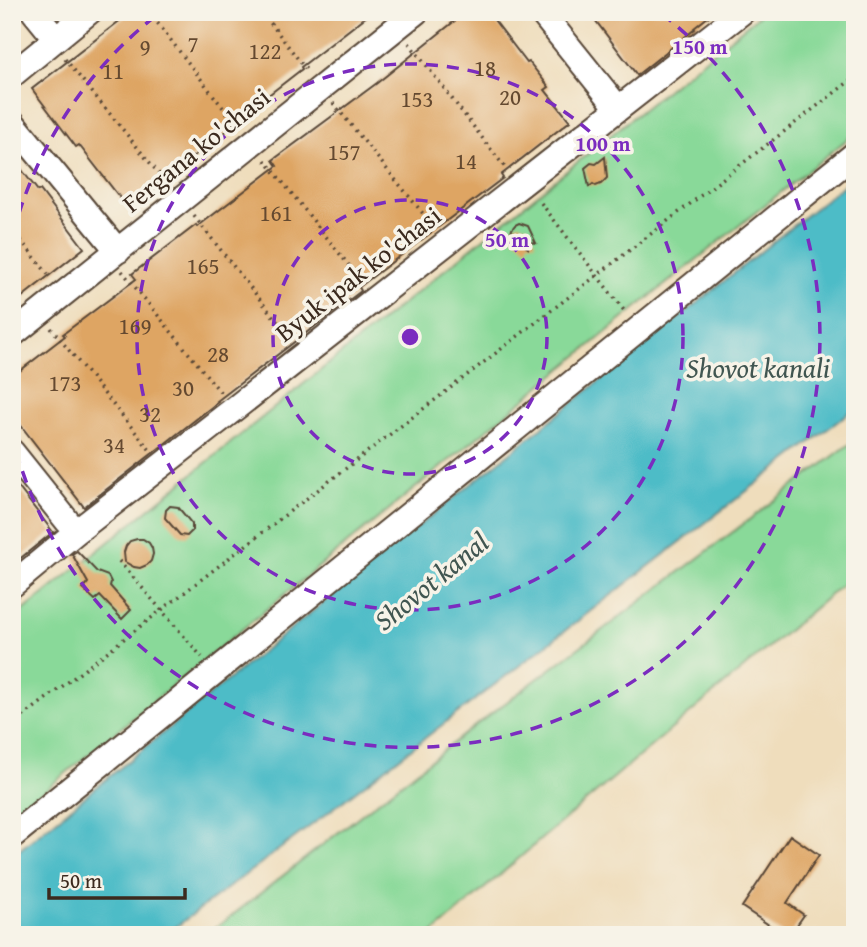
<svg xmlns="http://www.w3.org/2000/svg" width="867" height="947" font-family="'Gentium Book Plus',serif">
<rect width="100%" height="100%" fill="#f7f3e8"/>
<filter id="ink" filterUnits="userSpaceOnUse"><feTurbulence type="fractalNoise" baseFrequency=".0143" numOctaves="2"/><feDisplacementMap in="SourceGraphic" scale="14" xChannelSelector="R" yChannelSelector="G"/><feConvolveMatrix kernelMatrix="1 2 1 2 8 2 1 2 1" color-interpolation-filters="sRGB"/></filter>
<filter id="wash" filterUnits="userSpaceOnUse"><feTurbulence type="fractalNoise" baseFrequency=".00686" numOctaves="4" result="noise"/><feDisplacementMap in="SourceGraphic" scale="28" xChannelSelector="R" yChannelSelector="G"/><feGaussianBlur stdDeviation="1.57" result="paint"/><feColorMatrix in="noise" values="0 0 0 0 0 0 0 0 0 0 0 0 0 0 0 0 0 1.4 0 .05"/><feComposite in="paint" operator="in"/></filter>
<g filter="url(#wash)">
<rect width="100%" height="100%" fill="#efddbc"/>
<!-- green -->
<path fill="#89d999" stroke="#62825c" stroke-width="2" d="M763,12H855V133L641,304L12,817V620Z
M855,440V574L540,840L431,935H207L476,725Z"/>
<!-- water -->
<path fill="#4ebcc7" stroke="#447372" stroke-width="2" d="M855,176V408L313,824L165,935H12V856L278,639Z"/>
<g id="blocks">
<!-- building -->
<path fill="#dea564" d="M131,12H372L301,67L302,69L230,125L232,127L158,183L159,185L128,208L79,145L76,147L32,89Z
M466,12H488L527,63L529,62L549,87L545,90L570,121L501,175L503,178L359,287L361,291L217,401L218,402L84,507L12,414V377L65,336L63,334L136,279L132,274L196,225L197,227L277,166L273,160L377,83Z
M589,12H714L694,28L695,29L637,75Z
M12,157L38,191L40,190L84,248L12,305Z
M605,157L607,178L601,184L596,186L593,184L589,187L585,168L591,163L596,164Z
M519,223L528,226L536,243L528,242V248L514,238L511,234L512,229L515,225Z
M12,479L53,532L12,565Z
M170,506L178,507L192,524V531L187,536L180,535L165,518L166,510Z
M137,539H143L149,543L152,548L153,554L151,561L147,565L140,568L134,567L125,562L124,552L126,546L130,541Z
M77,551L97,572L108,576L111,582L110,586L131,610L122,619L100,596L95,600L83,589L88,583L72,554Z
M790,835L819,855L787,903L804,915L790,935H784L742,907Z"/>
</g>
</g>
<g filter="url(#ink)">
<use href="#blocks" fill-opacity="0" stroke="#564536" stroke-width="2"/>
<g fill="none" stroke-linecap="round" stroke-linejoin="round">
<!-- minor casing -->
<g stroke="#564536" stroke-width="28">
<path id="minor" d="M34,12L56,39
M541,12L618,108
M12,75L89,12
M12,122L118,251
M12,335L416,12
M12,452L76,532
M12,585L76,532L234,409L742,12
M12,836L855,154"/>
</g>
<!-- path -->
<path stroke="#564536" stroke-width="3.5" stroke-dasharray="2 5" stroke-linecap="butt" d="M149,12L238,127
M262,12L308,72
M409,43L507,170
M65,59L169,186
M333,103L434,227
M265,160L363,283
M541,203L626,313
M194,216L291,339
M12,229L51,278
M122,271L221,393
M51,328L150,450
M119,561L202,657
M12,725L855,77"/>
<!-- minor -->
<use href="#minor" stroke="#fff" stroke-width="24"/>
</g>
</g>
<!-- distance rings -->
<g fill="none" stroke="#7b2cbf" stroke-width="3.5" stroke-dasharray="12 9">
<circle cx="410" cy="337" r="137"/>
<circle cx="410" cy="337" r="273"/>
<path d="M13 234A410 410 0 0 1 158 14M662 14A410 410 0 1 1 13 440"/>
</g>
<g text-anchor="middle" stroke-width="7" stroke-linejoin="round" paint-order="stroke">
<!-- number labels -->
<g font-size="23" fill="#644930">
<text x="193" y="52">7</text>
<text x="145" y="55">9</text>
<text x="265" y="59">122</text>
<text x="485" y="76">18</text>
<text x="113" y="79">11</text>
<text x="510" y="105">20</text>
<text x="417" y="107">153</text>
<text x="344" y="160">157</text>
<text x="466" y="169">14</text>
<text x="276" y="221">161</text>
<text x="203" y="274">165</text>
<text x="135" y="334">169</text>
<text x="218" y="362">28</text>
<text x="65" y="391">173</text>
<text x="183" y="396">30</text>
<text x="150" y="422">32</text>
<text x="114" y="453">34</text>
</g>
<!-- street labels -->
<g font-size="26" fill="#3b2a1e" stroke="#f7f3e8">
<text transform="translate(196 150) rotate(-39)" y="9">Fergana ko'chasi</text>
<text transform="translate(358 274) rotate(-38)" y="9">Byuk ipak ko'chasi</text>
</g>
<!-- water labels -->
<g font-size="28" font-style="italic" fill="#415651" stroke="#f7f3e8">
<text x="758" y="378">Shovot kanali</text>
<text transform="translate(431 581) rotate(-39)" y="10">Shovot kanal</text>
</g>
</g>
<circle cx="410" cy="337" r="10" fill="#7b2cbf" stroke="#f7f3e8" stroke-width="3.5"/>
<g font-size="21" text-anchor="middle" font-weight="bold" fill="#7b2cbf" stroke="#f7f3e8" stroke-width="7" stroke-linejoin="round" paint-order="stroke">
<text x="700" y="54">150 m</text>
<text x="603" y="151">100 m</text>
<text x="507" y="247">50 m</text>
</g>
<!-- margin -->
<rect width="867" height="947" fill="none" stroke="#f7f3e8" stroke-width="42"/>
<!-- scale -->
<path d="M49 888v10h136v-10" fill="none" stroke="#3b2a1e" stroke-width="3.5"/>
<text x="60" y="888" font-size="21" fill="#3b2a1e" stroke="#f7f3e8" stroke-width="5" paint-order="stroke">50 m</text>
</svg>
